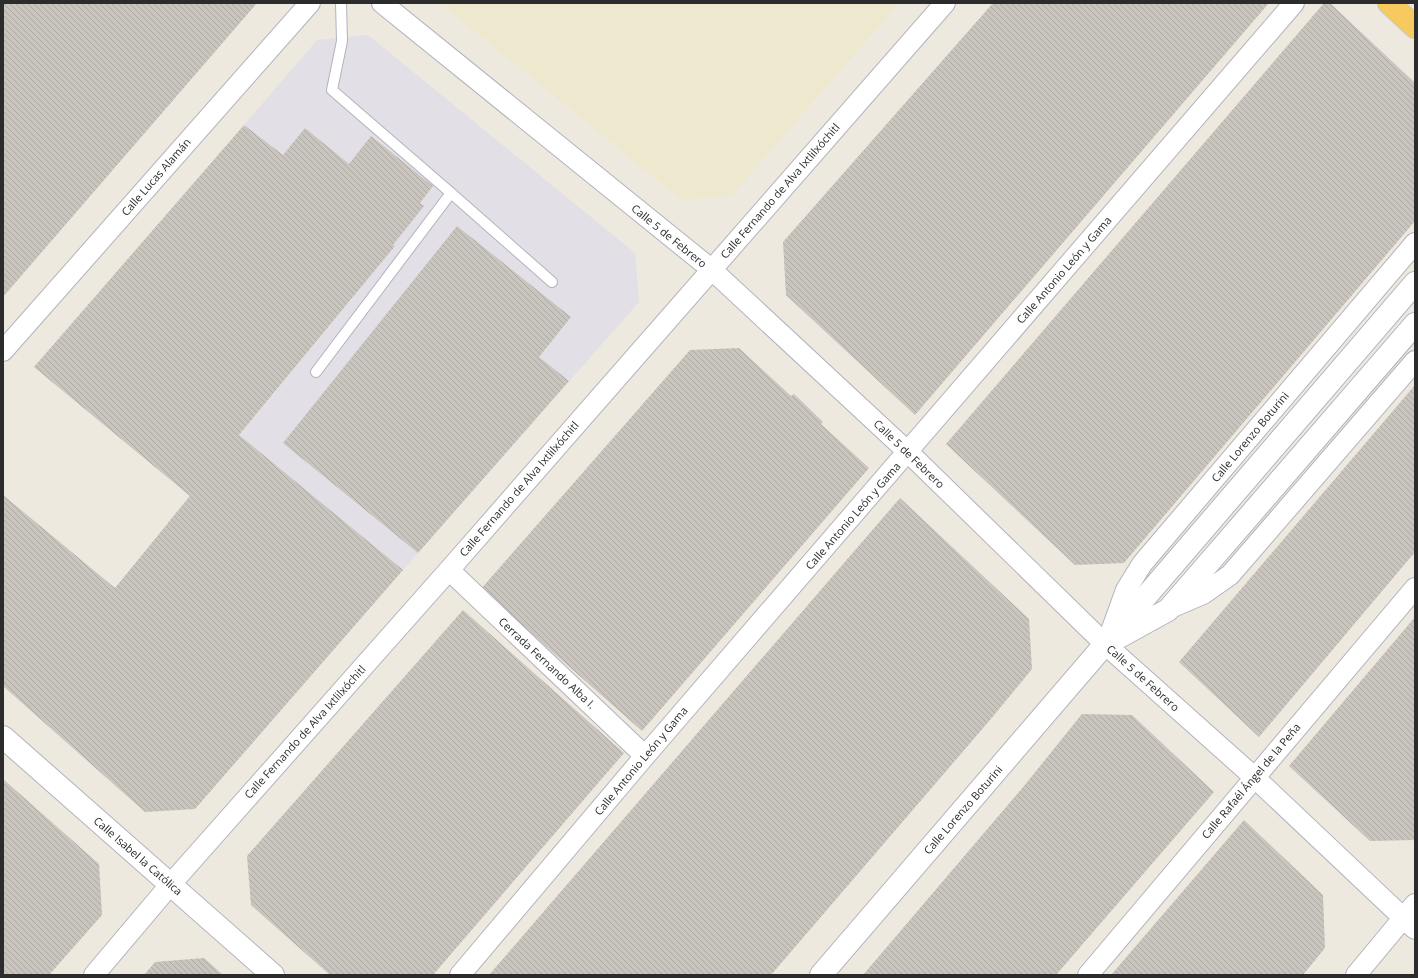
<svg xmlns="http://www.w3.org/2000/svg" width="1418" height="978" font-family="'Open Sans',sans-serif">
<defs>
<pattern id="building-back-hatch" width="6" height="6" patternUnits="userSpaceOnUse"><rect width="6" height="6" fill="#c9c5be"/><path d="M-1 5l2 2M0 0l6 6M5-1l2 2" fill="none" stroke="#ada9a3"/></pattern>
</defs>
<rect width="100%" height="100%" fill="#ede9de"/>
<!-- industrial -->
<path fill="#e2dfe6" d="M368,35L635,253L639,302L403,570L316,642L168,522L395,246L244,125L317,40Z"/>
<!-- education -->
<path fill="#eee8ce" d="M440,3H899L732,195L682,200Z"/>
<!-- building -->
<path fill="url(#building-back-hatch)" d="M3,3H257L3,297Z
M993,3H1269L915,415L786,295L783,242Z
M1324,3H1330L1415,83V221L1124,563L1075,565L946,444Z
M244,125L283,155L305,128L349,164L371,136L433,186L420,203L424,206L393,245L395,246L239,435L403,570L195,809L145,812L3,686V495L115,588L190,496L34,367Z
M457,226L571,317L539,357L569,381L418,553L283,443Z
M739,348L791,396L794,394L823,422L821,424L869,468L642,731L481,589L690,350Z
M1415,385V552L1259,737L1179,662Z
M900,498L1029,619L1032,669L990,720L771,975H489Z
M463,610L624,753L433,975H330L251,905L247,856Z
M1415,617V840L1370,841L1289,766Z
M1082,714L1132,715L1214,792L1056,975H863L1024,786Z
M3,779L99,864L102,915L49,975H3Z
M1244,820L1323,895L1325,948L1303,975H1111Z
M204,958L223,975H144L155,962Z"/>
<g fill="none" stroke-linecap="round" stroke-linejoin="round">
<!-- service casing -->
<g stroke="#b2b2bf" stroke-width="12">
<path id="service" d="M451,193L552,282
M316,372L451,193L332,90L342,41L341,3"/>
</g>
<!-- minor casing -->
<g stroke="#b2b2bf" stroke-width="22">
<path id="minor" d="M382,3L711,269L908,452L1106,645L1254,777L1415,929
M3,351L310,3
M449,570L645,756
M1168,609L1203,594L1230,575L1415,361
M1109,637L1126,590L1142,564L1415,243
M94,975L170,885L449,570L945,3
M460,975L645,756L1294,3
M1088,975L1415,588
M1356,975L1415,904"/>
</g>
<!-- tertiary casing -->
<g stroke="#b2b2bf" stroke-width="24">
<path id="tertiary" d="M3,737L273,975"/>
</g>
<!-- secondary casing -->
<g stroke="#b2b2bf" stroke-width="24">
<path id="secondary" d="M1119,637L1168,610L1415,324
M821,975L1415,283"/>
</g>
<!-- trunk casing -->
<g stroke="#c8c8c8" stroke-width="24">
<path id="trunk" d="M1389,3L1415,27"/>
</g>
<!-- service -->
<use href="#service" stroke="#fff" stroke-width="10"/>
<!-- minor -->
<use href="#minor" stroke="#fff" stroke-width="20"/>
<!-- tertiary -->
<use href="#tertiary" stroke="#fff" stroke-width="22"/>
<!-- secondary -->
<use href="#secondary" stroke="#fff" stroke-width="22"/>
<!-- trunk -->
<use href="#trunk" stroke="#f6ca5e" stroke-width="22"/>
</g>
<g text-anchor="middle" stroke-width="3" stroke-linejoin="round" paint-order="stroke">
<!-- street labels -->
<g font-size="11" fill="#2c2c2c" stroke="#fff">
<text transform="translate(156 177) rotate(-49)" y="4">Calle Lucas Alamán</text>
<text transform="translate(780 191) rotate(-49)" y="4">Calle Fernando de Alva Ixtlilxóchitl</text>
<text transform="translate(669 236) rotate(39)" y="4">Calle 5 de Febrero</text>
<text transform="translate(1064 270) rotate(-49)" y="4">Calle Antonio León y Gama</text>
<text transform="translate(1250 437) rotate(-50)" y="4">Calle Lorenzo Boturini</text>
<text transform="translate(909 454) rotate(44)" y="4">Calle 5 de Febrero</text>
<text transform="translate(519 489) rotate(-49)" y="4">Calle Fernando de Alva Ixtlilxóchitl</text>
<text transform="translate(853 516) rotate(-49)" y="4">Calle Antonio León y Gama</text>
<text transform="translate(547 663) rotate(43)" y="4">Cerrada Fernando Alba I.</text>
<text transform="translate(1143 678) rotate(42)" y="4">Calle 5 de Febrero</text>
<text transform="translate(305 732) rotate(-48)" y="4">Calle Fernando de Alva Ixtlilxóchitl</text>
<text transform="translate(641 761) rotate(-50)" y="4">Calle Antonio León y Gama</text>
<text transform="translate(1251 781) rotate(-50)" y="4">Calle Rafaél Ángel de la Peña</text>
<text transform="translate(963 810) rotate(-49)" y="4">Calle Lorenzo Boturini</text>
<text transform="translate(138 856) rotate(41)" y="4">Calle Isabel la Católica</text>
</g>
</g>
<!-- border -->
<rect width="1418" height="978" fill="none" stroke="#2c2c2c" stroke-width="8"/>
</svg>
